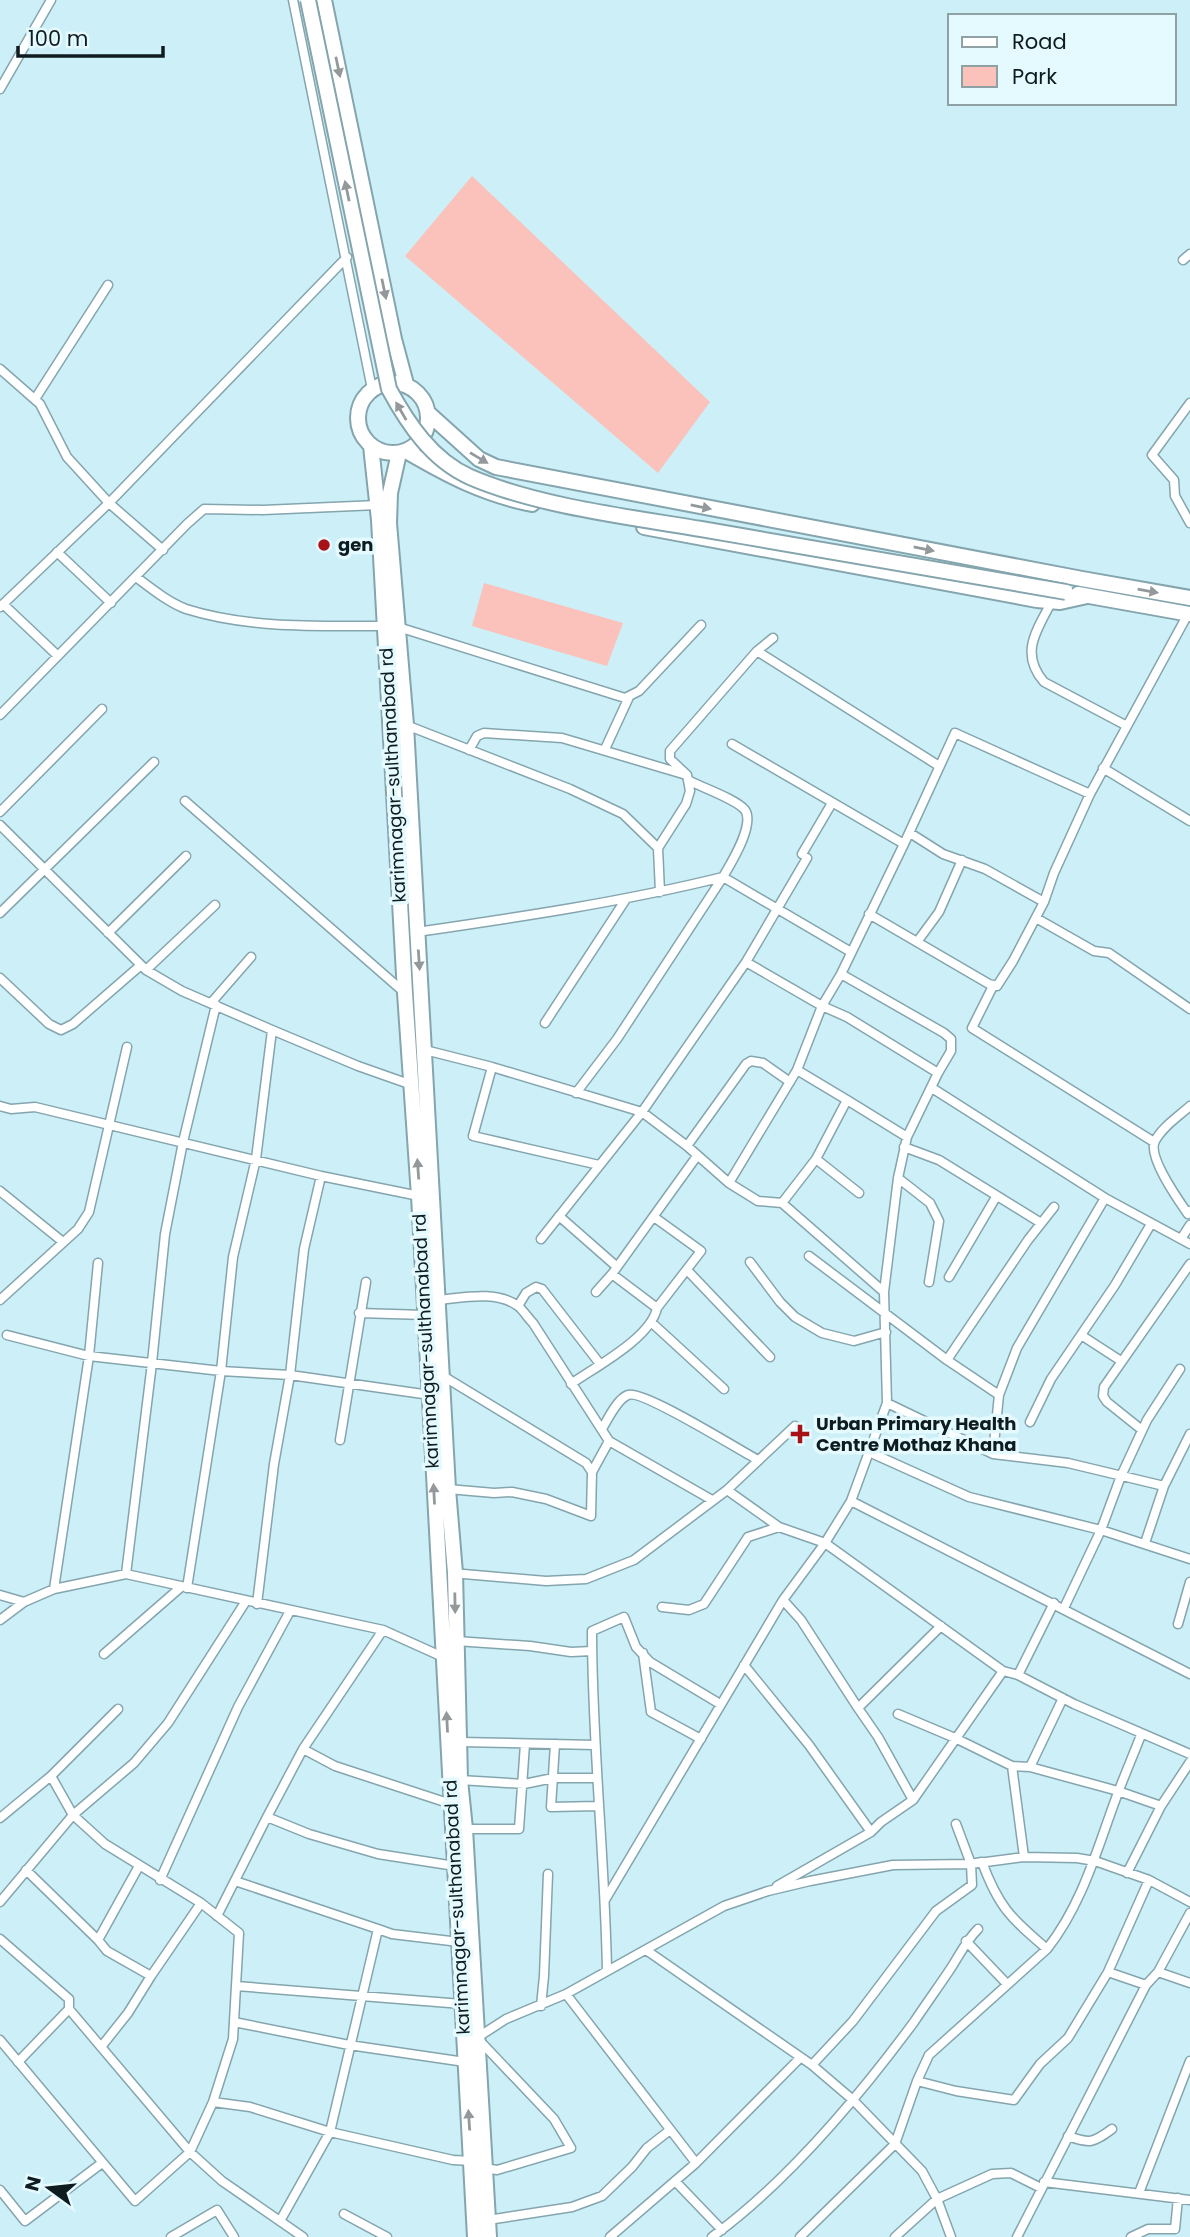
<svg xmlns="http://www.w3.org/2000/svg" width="1190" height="2237" font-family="Poppins,sans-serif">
<rect width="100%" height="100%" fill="#cceff8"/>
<!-- park -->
<path fill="#fbc2bb" d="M472,176L710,402L658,473L405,256Z
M484,583L623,623L607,666L472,626Z"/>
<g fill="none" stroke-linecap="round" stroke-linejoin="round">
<!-- street casing -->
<g stroke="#84a5ad" stroke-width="11">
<path id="street" d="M293,0L372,389
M0,89L51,0
M1183,260L1190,254
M0,369L40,404L67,457L109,503L347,257
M35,399L108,285
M1190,403L1152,455L1174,480L1175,496L1190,523
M57,552L111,603
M136,577C152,589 168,602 186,609C250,629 319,626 385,626
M1052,601C1037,630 1019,653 1044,682L1127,726
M3,604L58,656
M0,607L109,503L163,550
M398,627L625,698L639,691L701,625
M757,651L939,766
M0,715L187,524L204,509L263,510L378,505
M406,725L570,789L623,814L658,848
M732,744L904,844
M605,749L629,697
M469,750L477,736L484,733L562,738L683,774
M1103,768L1190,821
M690,781C703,788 736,799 745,810C755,825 731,863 723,877L851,952
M185,801L405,993
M0,812L102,709
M0,825L146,970L182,991L272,1030L358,1066L412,1085
M910,833L943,854L985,869L1044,902
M802,854L832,803
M660,892L658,848L686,804L690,791L687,775L670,759V751L757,651L773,638
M0,913L154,762
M869,914L989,984L997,986L1013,961L1044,902L1054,873L1090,794
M1036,918L1094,951L1109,953L1190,1009
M417,932C520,917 622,902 723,877L617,1039L576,1093
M108,933L186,856
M917,942L939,912L962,860
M746,962L807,858
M146,970L215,905
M841,974L944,1033L951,1039V1051L938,1073
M0,978L49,1024L61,1030L73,1024L141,965
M993,986L972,1028L1154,1142
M211,1003L251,957
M545,1023L626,899
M425,1050L492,1067L642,1112L746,962L822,1006L847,1017L938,1073L907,1137L898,1178L884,1292L887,1403L851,1501L825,1543L1003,1671L1018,1675L1074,1704L1190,1754
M492,1067L473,1136L599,1165
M932,1088L1105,1198L1190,1244
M847,1100L797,1070L822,1006L841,974L904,844L955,733L1090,794L1188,614
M0,1106L11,1109L35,1107L321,1176L419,1196
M1190,1106C1179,1116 1162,1127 1155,1141C1147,1156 1179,1201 1188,1214L1190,1211
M687,1146L746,1064L751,1061L763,1063L790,1082
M904,1147L939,1160L1041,1223
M898,1178L930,1203L939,1221L929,1282
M729,1183L758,1201L782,1203L816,1159
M0,1191L63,1242
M859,1193L816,1159L847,1100L907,1137
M782,1203L884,1292
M559,1216L616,1266
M541,1239L642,1112L687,1146L729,1183L797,1070
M1181,1239L1190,1225
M809,1256L947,1360L999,1395L993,1454
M750,1262L780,1302L795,1317L822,1333L854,1341L886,1332
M687,1270L770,1357
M612,1274L657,1308L701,1251L654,1217
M949,1277L996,1197
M596,1292L612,1274L697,1156
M0,1300L78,1229L89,1212L127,1047
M438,1300C462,1298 496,1290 518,1306C523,1310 528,1318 533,1323L609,1441L712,1500
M518,1306L526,1293L536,1287L542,1289L600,1364
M359,1313L425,1315
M651,1322L724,1389
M7,1335L89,1356L221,1371L290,1375L430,1395
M1081,1335L1121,1361
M947,1360L1028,1240L1054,1207
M443,1376L586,1463L592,1472L591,1516L546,1499L512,1492L494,1493L448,1489
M571,1384C595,1367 651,1338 657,1308
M999,1395L1017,1348L1105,1198
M887,1403L993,1454L1068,1463L1164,1486L1145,1543
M1030,1422L1051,1379L1115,1285L1151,1224
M602,1429C608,1419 617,1399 628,1395C642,1389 739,1450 758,1460
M1142,1430L1107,1402L1103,1396L1104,1387L1190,1264
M340,1440L366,1282
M869,1452L969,1497L1101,1530L1190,1559
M592,1472L609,1441
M1164,1486L1190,1434
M727,1490L779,1527L825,1543L783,1600
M851,1501L1190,1674
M452,1573L546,1581L586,1579L634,1560L727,1490L795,1426
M126,1574L152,1363L165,1234L183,1142L216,1005
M187,1588L221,1371L233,1257L256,1159L272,1030
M54,1589L89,1356L98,1263
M0,1595L24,1602
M257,1604L274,1464L290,1375L304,1249L321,1176
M662,1607L689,1610L704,1604L748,1537L779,1527
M1064,1608L1101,1530L1121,1476L1147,1420L1180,1369
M0,1620L24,1602L54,1589L126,1574L383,1630L443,1657
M1178,1624L1190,1582
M456,1641L530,1646L571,1652L592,1651
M643,1653L651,1712L701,1739
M104,1654L181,1587
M744,1665L809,1745L871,1832
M1018,1675L1054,1603
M858,1708L878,1737L913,1800
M898,1714L955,1738L1012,1766L1030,1767L1118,1791L1161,1806
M460,1742L595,1745
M555,1744L551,1807L598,1806
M303,1749L335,1766L451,1804
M1012,1766L1024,1857
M1030,1767L1063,1698
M460,1780L524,1784L553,1778H596
M267,1817L303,1749L383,1630
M0,1818L51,1776L118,1709
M956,1824L971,1864
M465,1829H519L525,1744
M139,1866L98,1940L107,1951L151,1976L201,1903
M26,1870L98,1940
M1127,1873L1161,1806L1190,1762
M160,1880L238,1707L290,1611
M235,1881L378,1929L330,2132L280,2221
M777,1886L871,1832L881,1822L913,1800L1003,1671
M605,1900L783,1600L801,1620L858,1708L941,1626
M0,1902L73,1815L134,1763L168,1723L246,1601
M217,1916L267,1817L309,1834L378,1854L455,1866
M378,1929L392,1934L459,1942
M0,1939L69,1999V2009L190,2152L222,2181L303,2237
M966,1941L1007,1984
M646,1950L812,2065L853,2100L922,2171L937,2199L951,2237
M607,1971C605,1857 592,1744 592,1631L624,1617L636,1647L650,1662L720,1704
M1108,1972L1149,1880
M1158,1972L1190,1983
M236,1986L462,2004
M566,1994L696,2163L610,2237
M541,2006L544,1976L548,1874
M234,2022L349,2045L465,2062
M475,2039L506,2019L566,1994L724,1906L768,1891L810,1881L893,1865L971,1864L1024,1857L1077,1858L1095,1861L1149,1880L1190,1902
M0,2040L135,2201L190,2152L213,2102L233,2039L239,1933L201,1903L105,1844L73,1815L51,1776
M479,2040L554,2119L571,2148L497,2170L484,2168
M101,2047L128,2013L151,1976
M18,2062L69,2009
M812,2065L853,2021L936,1911L972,1885L971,1864L982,1862C999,1908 1011,1918 1047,1949C1084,1902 1098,1845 1119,1790C1126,1772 1134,1753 1141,1735
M917,2081L956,2091L1014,2100L1040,2064L1068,2038L1108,1972L1146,1985
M213,2102L250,2107L330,2132L453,2160L472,2161
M1068,2136C1090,2144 1093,2143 1112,2129
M696,2163L800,2058
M675,2181L722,2230
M1044,2182L1190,2200
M0,2190L25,2221L102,2163
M1139,2193L1190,2061
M344,2214L387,2237
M488,2220L572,2207L602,2196L632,2167L647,2148L670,2130
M171,2237L217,2210L234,2237
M712,2237C786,2183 860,2095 914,2022C926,2004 939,1986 951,1968C960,1954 966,1941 978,1929
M800,2237L895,2144L917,2081L929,2055L1047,1949
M895,2237L937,2199L992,2174L1011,2173L1041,2188
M1017,2237L1146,1985L1158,1972L1190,1913
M1131,2237L1148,2229H1175L1178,2198"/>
</g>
<!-- highway casing -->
<g stroke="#84a5ad" stroke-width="18">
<path id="highway" d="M324,0L394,339L406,384
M358 418a35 35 0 1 1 70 0a35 35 0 1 1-70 0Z
M428,413L479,459L496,467L1082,579L1190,598
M371,446L379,520L405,993L419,1196L475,2237
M406,451C449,476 483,494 532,504
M399,453L390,493L389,523L406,725L448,1489L455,1573L460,1780L465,1829L489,2237
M644,527L1037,600L1060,602L1087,596
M1078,594L1190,614"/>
</g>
<!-- street -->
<use href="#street" stroke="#fff" stroke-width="8"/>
<!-- highway -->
<use href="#highway" stroke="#fff" stroke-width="14"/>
<!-- highway-bridge casing -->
<g stroke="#84a5ad" stroke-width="18" stroke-linecap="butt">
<path id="highway-bridge" d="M308,0L389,389C408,424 432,460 470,477C537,506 629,517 701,529C823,550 945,572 1066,592"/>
</g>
<!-- highway-bridge -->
<use href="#highway-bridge" stroke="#fff" stroke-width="14"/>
</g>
<!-- one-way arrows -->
<defs><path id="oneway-solid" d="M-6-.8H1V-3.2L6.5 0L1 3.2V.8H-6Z" transform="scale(1.75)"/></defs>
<g fill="#93999a">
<use href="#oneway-solid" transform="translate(338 67) rotate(78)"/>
<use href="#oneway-solid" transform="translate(347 191) rotate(-102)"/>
<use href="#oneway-solid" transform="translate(384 289) rotate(78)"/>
<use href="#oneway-solid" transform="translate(401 411) rotate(-120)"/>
<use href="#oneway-solid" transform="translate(479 458) rotate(31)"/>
<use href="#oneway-solid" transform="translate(701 507) rotate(11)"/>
<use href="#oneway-solid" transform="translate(924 549) rotate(11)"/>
<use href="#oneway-solid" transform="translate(1148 591) rotate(10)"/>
<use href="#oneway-solid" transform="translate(419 960) rotate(86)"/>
<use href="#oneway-solid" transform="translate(418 1169) rotate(-94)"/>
<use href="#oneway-solid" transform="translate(434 1494) rotate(-93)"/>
<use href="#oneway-solid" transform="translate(455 1603) rotate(89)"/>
<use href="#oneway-solid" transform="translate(447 1722) rotate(-93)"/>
<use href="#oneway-solid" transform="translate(469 2120) rotate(-94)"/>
</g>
<!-- markers -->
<g fill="#a71216" stroke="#e5faff" stroke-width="2.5">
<circle cx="324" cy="545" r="7"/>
<path d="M796.5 1423.5h7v7h7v7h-7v7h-7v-7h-7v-7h7z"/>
</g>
<g text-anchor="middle" stroke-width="7" stroke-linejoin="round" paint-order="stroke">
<!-- poi labels -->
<g font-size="18" font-weight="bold" fill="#0f1c1f" stroke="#e5faff" text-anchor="start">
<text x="338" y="551">gen</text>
<text x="816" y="1430">Urban Primary Health<tspan x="816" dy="21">Centre Mothaz Khana</tspan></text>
</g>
<!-- street labels -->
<g font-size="18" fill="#0f1c1f" stroke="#e5faff">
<text transform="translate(393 775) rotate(-93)" y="6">karimnagar-sulthanabad rd</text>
<text transform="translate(426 1341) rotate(-93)" y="6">karimnagar-sulthanabad rd</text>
<text transform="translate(457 1907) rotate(-93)" y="6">karimnagar-sulthanabad rd</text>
</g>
</g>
<!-- legend -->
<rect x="948" y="14" width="228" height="91" fill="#e5faff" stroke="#8fa1a5" stroke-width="2"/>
<rect x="962" y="37" width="35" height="10" fill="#ffffff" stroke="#8fa1a5" stroke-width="2"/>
<text x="1012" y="49" font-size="21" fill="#0f1c1f">Road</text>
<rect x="962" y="66" width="35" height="21" fill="#fbc2bb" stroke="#8fa1a5" stroke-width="2"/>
<text x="1012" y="84" font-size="21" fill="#0f1c1f">Park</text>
<!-- north arrow -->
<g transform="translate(49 2188) rotate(285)" stroke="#e5faff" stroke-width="5" paint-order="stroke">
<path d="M0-5L12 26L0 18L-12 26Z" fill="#0f1c1f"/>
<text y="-10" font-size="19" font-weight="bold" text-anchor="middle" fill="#0f1c1f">N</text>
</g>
<!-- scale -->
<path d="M18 46v10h145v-10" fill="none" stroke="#0f1c1f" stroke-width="3.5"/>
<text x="28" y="46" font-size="21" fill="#0f1c1f" stroke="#e5faff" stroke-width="5" paint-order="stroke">100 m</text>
</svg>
